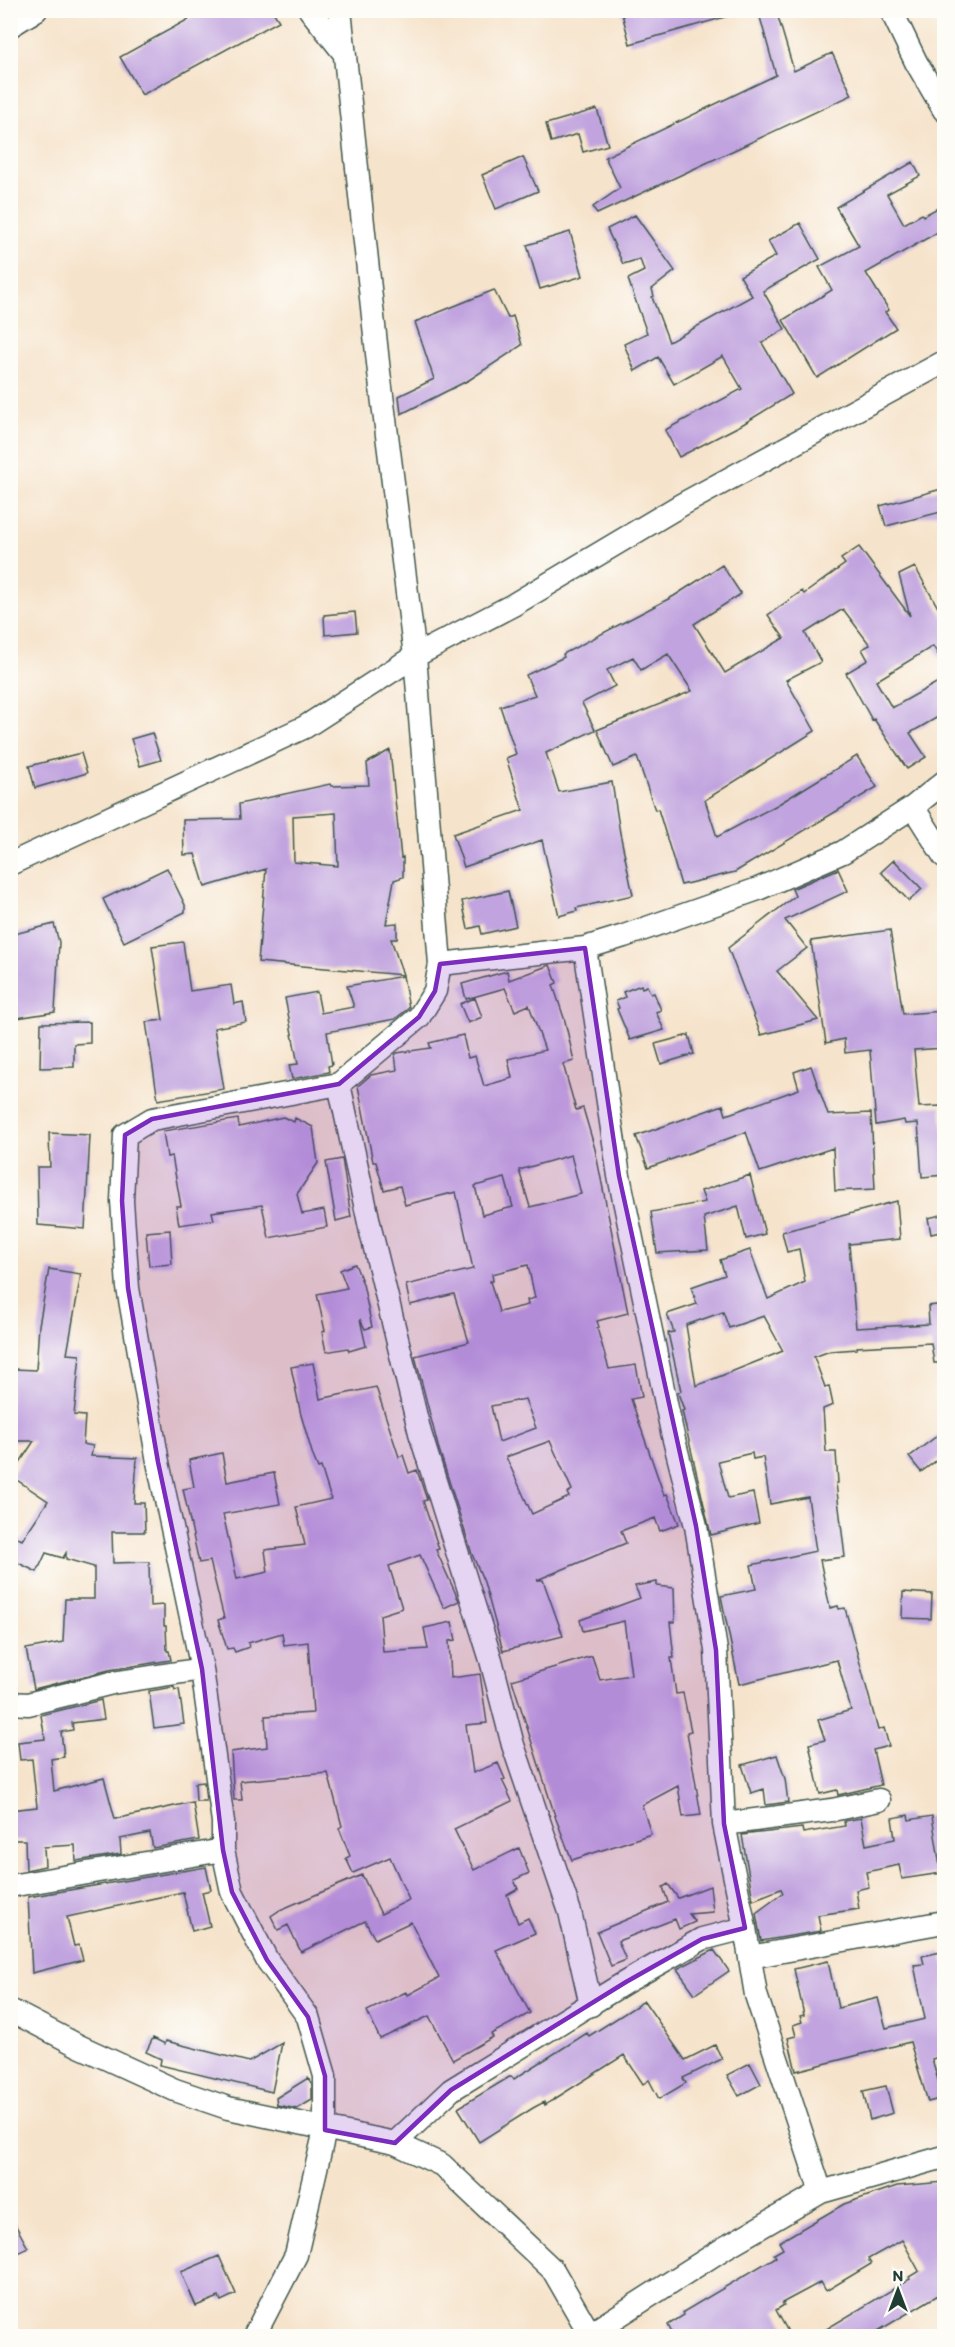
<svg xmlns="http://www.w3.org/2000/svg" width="955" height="2347" font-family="Itim,sans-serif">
<rect width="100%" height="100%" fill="#fdfcf7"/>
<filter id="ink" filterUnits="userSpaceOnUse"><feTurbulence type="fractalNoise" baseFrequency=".0167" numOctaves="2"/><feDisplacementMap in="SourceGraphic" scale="12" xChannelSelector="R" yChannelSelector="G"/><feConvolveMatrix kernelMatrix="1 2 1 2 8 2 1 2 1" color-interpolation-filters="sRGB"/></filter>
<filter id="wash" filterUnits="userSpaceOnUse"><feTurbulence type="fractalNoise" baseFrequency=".008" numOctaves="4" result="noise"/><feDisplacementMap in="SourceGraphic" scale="24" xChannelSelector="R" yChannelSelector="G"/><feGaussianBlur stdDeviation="1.35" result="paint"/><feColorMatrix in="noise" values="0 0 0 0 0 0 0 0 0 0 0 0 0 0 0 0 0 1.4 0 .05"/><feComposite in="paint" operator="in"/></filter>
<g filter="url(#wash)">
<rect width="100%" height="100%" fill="#f6e3cb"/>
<g id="blocks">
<!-- building -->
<path fill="#c1a4df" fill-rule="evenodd" d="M205,10H272L279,21L142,95L120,57Z
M621,10H732V15L630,44Z
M758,10H776L794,71L832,53L852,95L597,214L593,207L620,188L605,157L776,75Z
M597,109L608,145L583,152L578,134L551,142L546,124Z
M523,157L538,191L496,209L482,175Z
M913,162L920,176L887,194L904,224L922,214L923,216L945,204V228L866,273L889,310L885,312L896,328L817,378L783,320L832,290L819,267L859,246L836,207Z
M635,215L675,271L652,289L654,296L652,297L669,342L752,296L740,276L776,256L768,241L800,223L820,259L763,291L785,329L762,343L792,394L743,424L679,457L665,430L742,389L723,356L674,384L658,357L635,371L624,344L647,333L628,279L644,271L640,259L623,264L607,229Z
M570,232L583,276L540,289L527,245Z
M494,290L508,318L513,316L522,345L469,380L401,414L399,396L434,379L415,322Z
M945,488V511L886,526L880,506Z
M859,547L910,616L899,575L915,567L945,620V666L933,646L876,681L892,708L945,678V713L910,733L926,757L907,769L874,719L872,720L846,673L868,660L862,649L870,645L843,609L805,633L821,662L786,680L815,731L705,800L717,837L777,805L857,756L877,787L735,872L681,885L658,809L655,810L637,757L613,767L597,730L692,691L668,654L641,670L633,657L607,670L615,686L582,703L595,730L546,753L559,792L612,782L620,833L633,895L576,908L577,911L559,916L542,840L464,867L453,834L523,810L506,758L516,754L500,706L535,695L526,675L564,657L563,654L674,596L722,565L741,594L694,624L725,673L784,638L768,615L802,591L804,594L845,564L841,559Z
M355,612L357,632L325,635L324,615Z
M152,733L161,760L140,766L131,739Z
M390,750L401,858L403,857V877L394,880L386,924L397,923V939H391L403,975L258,962L266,869L205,887L195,854L184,855L183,820L240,819L239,804L330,784L331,786L369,785L367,763ZM336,813L338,866L294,862L293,816Z
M81,753L87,773L35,788L29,766Z
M894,860L922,889L909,901L881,872Z
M167,868L185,905V912L124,942L103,899Z
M838,869L848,891L785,920L807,948L777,971L818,1020L761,1035L728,948L795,896L792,889Z
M508,891L516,926L482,934L480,926L468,929L462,901Z
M54,924L59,942L55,1012L10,1019V935Z
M890,930L903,1014L945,1011V1048L914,1050L919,1107L941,1106L943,1132H945V1175L922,1177L918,1123L905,1124L904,1120L876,1125L870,1050L845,1053L844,1039L826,1043L811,941Z
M183,942L190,991L231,985L234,1004L243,1002L246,1022L214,1028L224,1089L158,1100L146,1022L163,1020L152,946Z
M550,965L557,983L553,985L565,1021L574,1061L563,1064L576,1110L583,1108L595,1149L628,1313L597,1321L599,1327L597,1328L609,1369L636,1365L642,1397L631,1399L664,1495L667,1494L679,1524L660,1531L655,1518L621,1531L626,1543L537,1580H543L563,1636L503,1651L484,1582L472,1554L438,1446L415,1356L469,1342L454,1294L410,1305L406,1285L473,1269L456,1192L405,1205L400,1186L384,1190L376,1162H373L358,1086L371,1075L397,1070L395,1055L397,1053L431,1048L429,1043L463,1035L468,1058L475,1056L484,1086L512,1078L508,1059L545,1050L529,1005L515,1011L505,988L466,999L462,984L507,971L509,980ZM571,1155L581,1194L530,1207L519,1170ZM505,1178L513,1207L482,1215L475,1186ZM528,1265L535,1298L527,1300L528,1305L499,1312L490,1281H493L492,1274ZM525,1399L536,1428L499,1442L491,1406ZM550,1441L572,1490L567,1493L569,1497L532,1514L506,1457Z
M403,976L409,1008L395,1019L327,1032L332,1065L328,1066L329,1072L292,1079L289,1065L298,1064L285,998L317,992L321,1013L354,1007L347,986Z
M641,985L642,988L647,986L651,994L654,993L661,1010L656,1012L664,1030L630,1040L617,1009L619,1008L616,1001L625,997L623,992Z
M475,998L482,1017L468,1023L460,1004Z
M90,1022V1043L74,1044V1067L40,1068L41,1023Z
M689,1035L694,1054L661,1064L655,1044Z
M811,1066L828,1115L871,1113L875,1189L835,1191L833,1148L760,1172L746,1132L648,1168L636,1136L723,1105L726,1115L799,1089L794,1072Z
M283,1117L294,1122L295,1118L313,1127L318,1163L297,1194L302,1214L324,1210L327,1227L269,1238L262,1205L212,1212L214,1220L179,1225L176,1206H181L172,1156L167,1157L163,1131L238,1119L239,1127Z
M49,1133L90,1135L85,1229L38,1225L37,1167H50Z
M342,1159L351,1217L336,1221L326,1162Z
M750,1175L765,1234L746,1239L738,1206L704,1217L708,1250L657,1253L651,1212L705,1202L701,1191Z
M897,1201L900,1239L849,1244L856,1328L929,1324L928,1306L945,1304V1363H934L931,1343L857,1347V1349L830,1351L814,1357L825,1387L829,1386L833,1405L823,1409L826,1452H836L838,1483H836L845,1557L820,1560L830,1608L838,1606L839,1609L845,1608L878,1730L884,1728L889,1746L873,1750L881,1785L838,1795L837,1790L820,1794L809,1744L825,1740L818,1720L851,1710L837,1660L739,1684L721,1596L756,1589L751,1565L816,1551L808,1497L770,1504L763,1457L753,1459L752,1453L718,1461L728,1498L753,1493L759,1523L711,1535L682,1411L684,1410L678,1393L681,1391L668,1333L674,1332L667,1314L697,1304L691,1287L725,1275L720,1260L750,1250L768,1299L805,1282L799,1249L787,1252L782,1232ZM723,1312L729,1328L764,1316L783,1351L696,1386L686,1325Z
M945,1214V1231L931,1234L928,1218Z
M170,1230L172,1264L149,1266L146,1232Z
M355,1264L363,1284L372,1327L365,1329L360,1319L366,1346L349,1351L348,1348L326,1352L322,1332L325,1331L317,1294L347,1288L340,1270Z
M49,1269L81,1274L67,1354L80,1355L74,1415L85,1416L83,1444L93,1446L91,1456L137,1458L134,1503H144L145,1532H112L113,1563L149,1562L150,1606L164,1605V1626H166L167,1651H169L171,1660L109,1670L34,1689L26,1649L63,1642L65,1599H94V1567L66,1559V1553L63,1558L46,1553L37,1572L10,1559V1534L22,1540L48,1501L11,1476L34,1441H10V1371H13L14,1369L36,1370L39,1325Z
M313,1363L320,1399L376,1387L399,1457L403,1455L409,1473L417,1470L427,1500L423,1501L439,1549L436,1550L459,1601L444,1608L420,1555L389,1566L402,1608L380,1615L383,1652L428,1649L424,1628L452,1622L456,1640L449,1641L451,1678L480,1674L487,1723L466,1725L473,1773L498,1763L505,1779L502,1780L512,1801L454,1829L474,1870L519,1848L529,1873L514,1880L518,1889L507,1895L518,1923L528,1918L535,1933L496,1950L530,2013L491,2034L493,2037L453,2060L429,2016L380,2039L367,2011L406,1992L408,1995L439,1978L411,1922L375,1939L365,1921L301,1952L288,1925L278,1930L271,1916L280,1910L362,1875L381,1914L409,1900L390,1857L353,1873L346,1858L350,1856L339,1828L342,1826L328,1773L240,1781L242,1800H234L231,1752L267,1747L265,1716L313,1713L308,1642L284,1645L282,1633L248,1643L249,1647L235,1652L233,1648L227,1649L218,1620L224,1618L210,1561L199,1563L183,1489L194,1487L189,1460L222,1453L227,1482L274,1473L280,1504L223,1514L237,1579L268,1572L265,1550L305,1545L296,1507L331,1499L321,1467L318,1468L313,1456L301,1415L291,1367Z
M945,1430V1454L921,1472L909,1457Z
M657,1582V1586L674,1588L675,1622H670L674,1658H671L676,1694L683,1693L691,1731L687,1732L701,1815L683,1817L678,1786L642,1805L651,1834L572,1860L556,1819L512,1680L592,1656L600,1680L631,1675L624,1621L583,1631L580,1620L640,1598L635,1586Z
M903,1592L932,1594L931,1619L902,1618Z
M174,1687L175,1690L179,1689L184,1724L154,1728L149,1691Z
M101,1700L104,1719L72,1723L73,1730L61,1732L64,1757L51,1759L54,1791L104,1778L115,1819L193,1802L199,1840L153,1848L150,1833L120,1839L121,1854L76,1861L75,1845L44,1847L45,1866L26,1870L25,1840H10V1810L37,1807L32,1759L20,1760L18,1742L45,1739L41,1715Z
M777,1755L785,1779L788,1802L766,1805L764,1789L751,1793L742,1765Z
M204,1782L206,1801H196L195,1783Z
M908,1815L909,1820L932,1816L941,1873L902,1879L899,1865L866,1872L869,1887L856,1890L859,1909L818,1915L821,1931L761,1941L756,1913L783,1893L781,1889L753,1900L742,1835L802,1828L803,1833L845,1826L844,1821L861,1818L866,1845L895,1839L892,1818Z
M206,1867L211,1890L202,1892L210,1926L192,1931L183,1892L67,1917L74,1946L79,1945L83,1960L32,1973L28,1897Z
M668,1884L678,1898L710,1886L713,1912L689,1914L695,1922L679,1929L675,1919L618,1941L626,1960L611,1966L597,1932L668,1902L663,1887Z
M714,1950L729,1971L695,1994L677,1969Z
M941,1952L945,1968V2055L932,2059L943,2098L928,2102L910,2042L796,2071L788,2038L796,2036L793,2025L802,2022L800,2016L804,2015L794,1969L828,1961L838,2008L878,1998L886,2028L925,2019L914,1965L924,1964L922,1956Z
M644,2001L685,2060L715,2045L722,2059L683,2078L686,2083L659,2099L649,2080L643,2084L624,2055L545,2105L544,2102L533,2108L479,2142L458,2108L511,2076L514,2079L587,2033L589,2036Z
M153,2038L165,2044L166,2041L249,2062L282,2043L272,2092L160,2065L161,2059L146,2052Z
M750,2063L761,2084L739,2096L727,2075Z
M308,2078L312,2084V2100L297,2109L277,2105L276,2098Z
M886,2086L893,2113L870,2120L863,2091Z
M945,2182V2291L868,2337H813L910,2279L909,2277L919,2271L902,2240L868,2259L871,2264L826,2291L821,2282L782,2303L784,2305L776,2310L791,2337H674L668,2325L684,2315L683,2312L776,2257L774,2254L783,2249L779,2242L844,2204L897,2186Z
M10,2215L28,2248L10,2257Z
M219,2256L236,2294L221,2301L219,2297L196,2306L181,2272Z"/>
</g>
</g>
<g filter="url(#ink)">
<use href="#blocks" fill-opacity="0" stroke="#3f564b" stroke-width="1.5"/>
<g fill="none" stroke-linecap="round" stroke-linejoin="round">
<!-- street casing -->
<g stroke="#3f564b" stroke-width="25">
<path id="street" d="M310,10L344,53
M891,10L916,62L944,110
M10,26L36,10
M913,807L944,856
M10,864L305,727L415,656L513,605L681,505L944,362
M585,948L619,1176L672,1432L696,1526L716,1650L724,1824L745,1928L756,1995L821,2192
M440,964L585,948L624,936L758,889L843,852L913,807L944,782
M339,1084L371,1232L420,1433L491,1660L513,1745L570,1912L591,2005
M10,1703L28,1704L112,1683L202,1669
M724,1824L832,1810L879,1800
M10,1886L223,1850
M750,1957L944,1922
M10,2010L79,2046L175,2090L228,2108L395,2143L442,2165L553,2270L591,2336
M395,2143L451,2090L626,1982L702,1939L745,1928
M590,2334L726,2247L821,2192L944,2157
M254,2336L296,2255L325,2130V2076L308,2017L267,1960L232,1892L223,1850V1822L202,1669L158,1462L128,1288L122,1201L125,1135L152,1119L339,1084L419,1017L435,991L440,964L415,656L379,372L340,10"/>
</g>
<!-- street -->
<use href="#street" stroke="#fff" stroke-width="22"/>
</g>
</g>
<!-- marked area -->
<path fill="#7b2cbf" fill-opacity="0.2" stroke="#7b2cbf" stroke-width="4.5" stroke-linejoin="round" d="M585,948L619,1176L696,1526L716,1650L724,1824L745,1928L702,1939L626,1982L451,2090L395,2143L325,2130V2076L308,2017L267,1960L232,1892L223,1850L202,1669L158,1462L128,1288L122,1201L125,1135L152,1119L339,1084L419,1017L435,991L440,964Z"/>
<!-- margin -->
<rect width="955" height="2347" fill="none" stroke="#fdfcf7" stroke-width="36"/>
<!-- north arrow -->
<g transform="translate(898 2290)" stroke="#fdfcf7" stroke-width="4.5" paint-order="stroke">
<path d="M0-4.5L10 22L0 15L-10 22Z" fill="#1f3d34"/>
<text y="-9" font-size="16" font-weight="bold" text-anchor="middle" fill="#1f3d34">N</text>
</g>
</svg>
